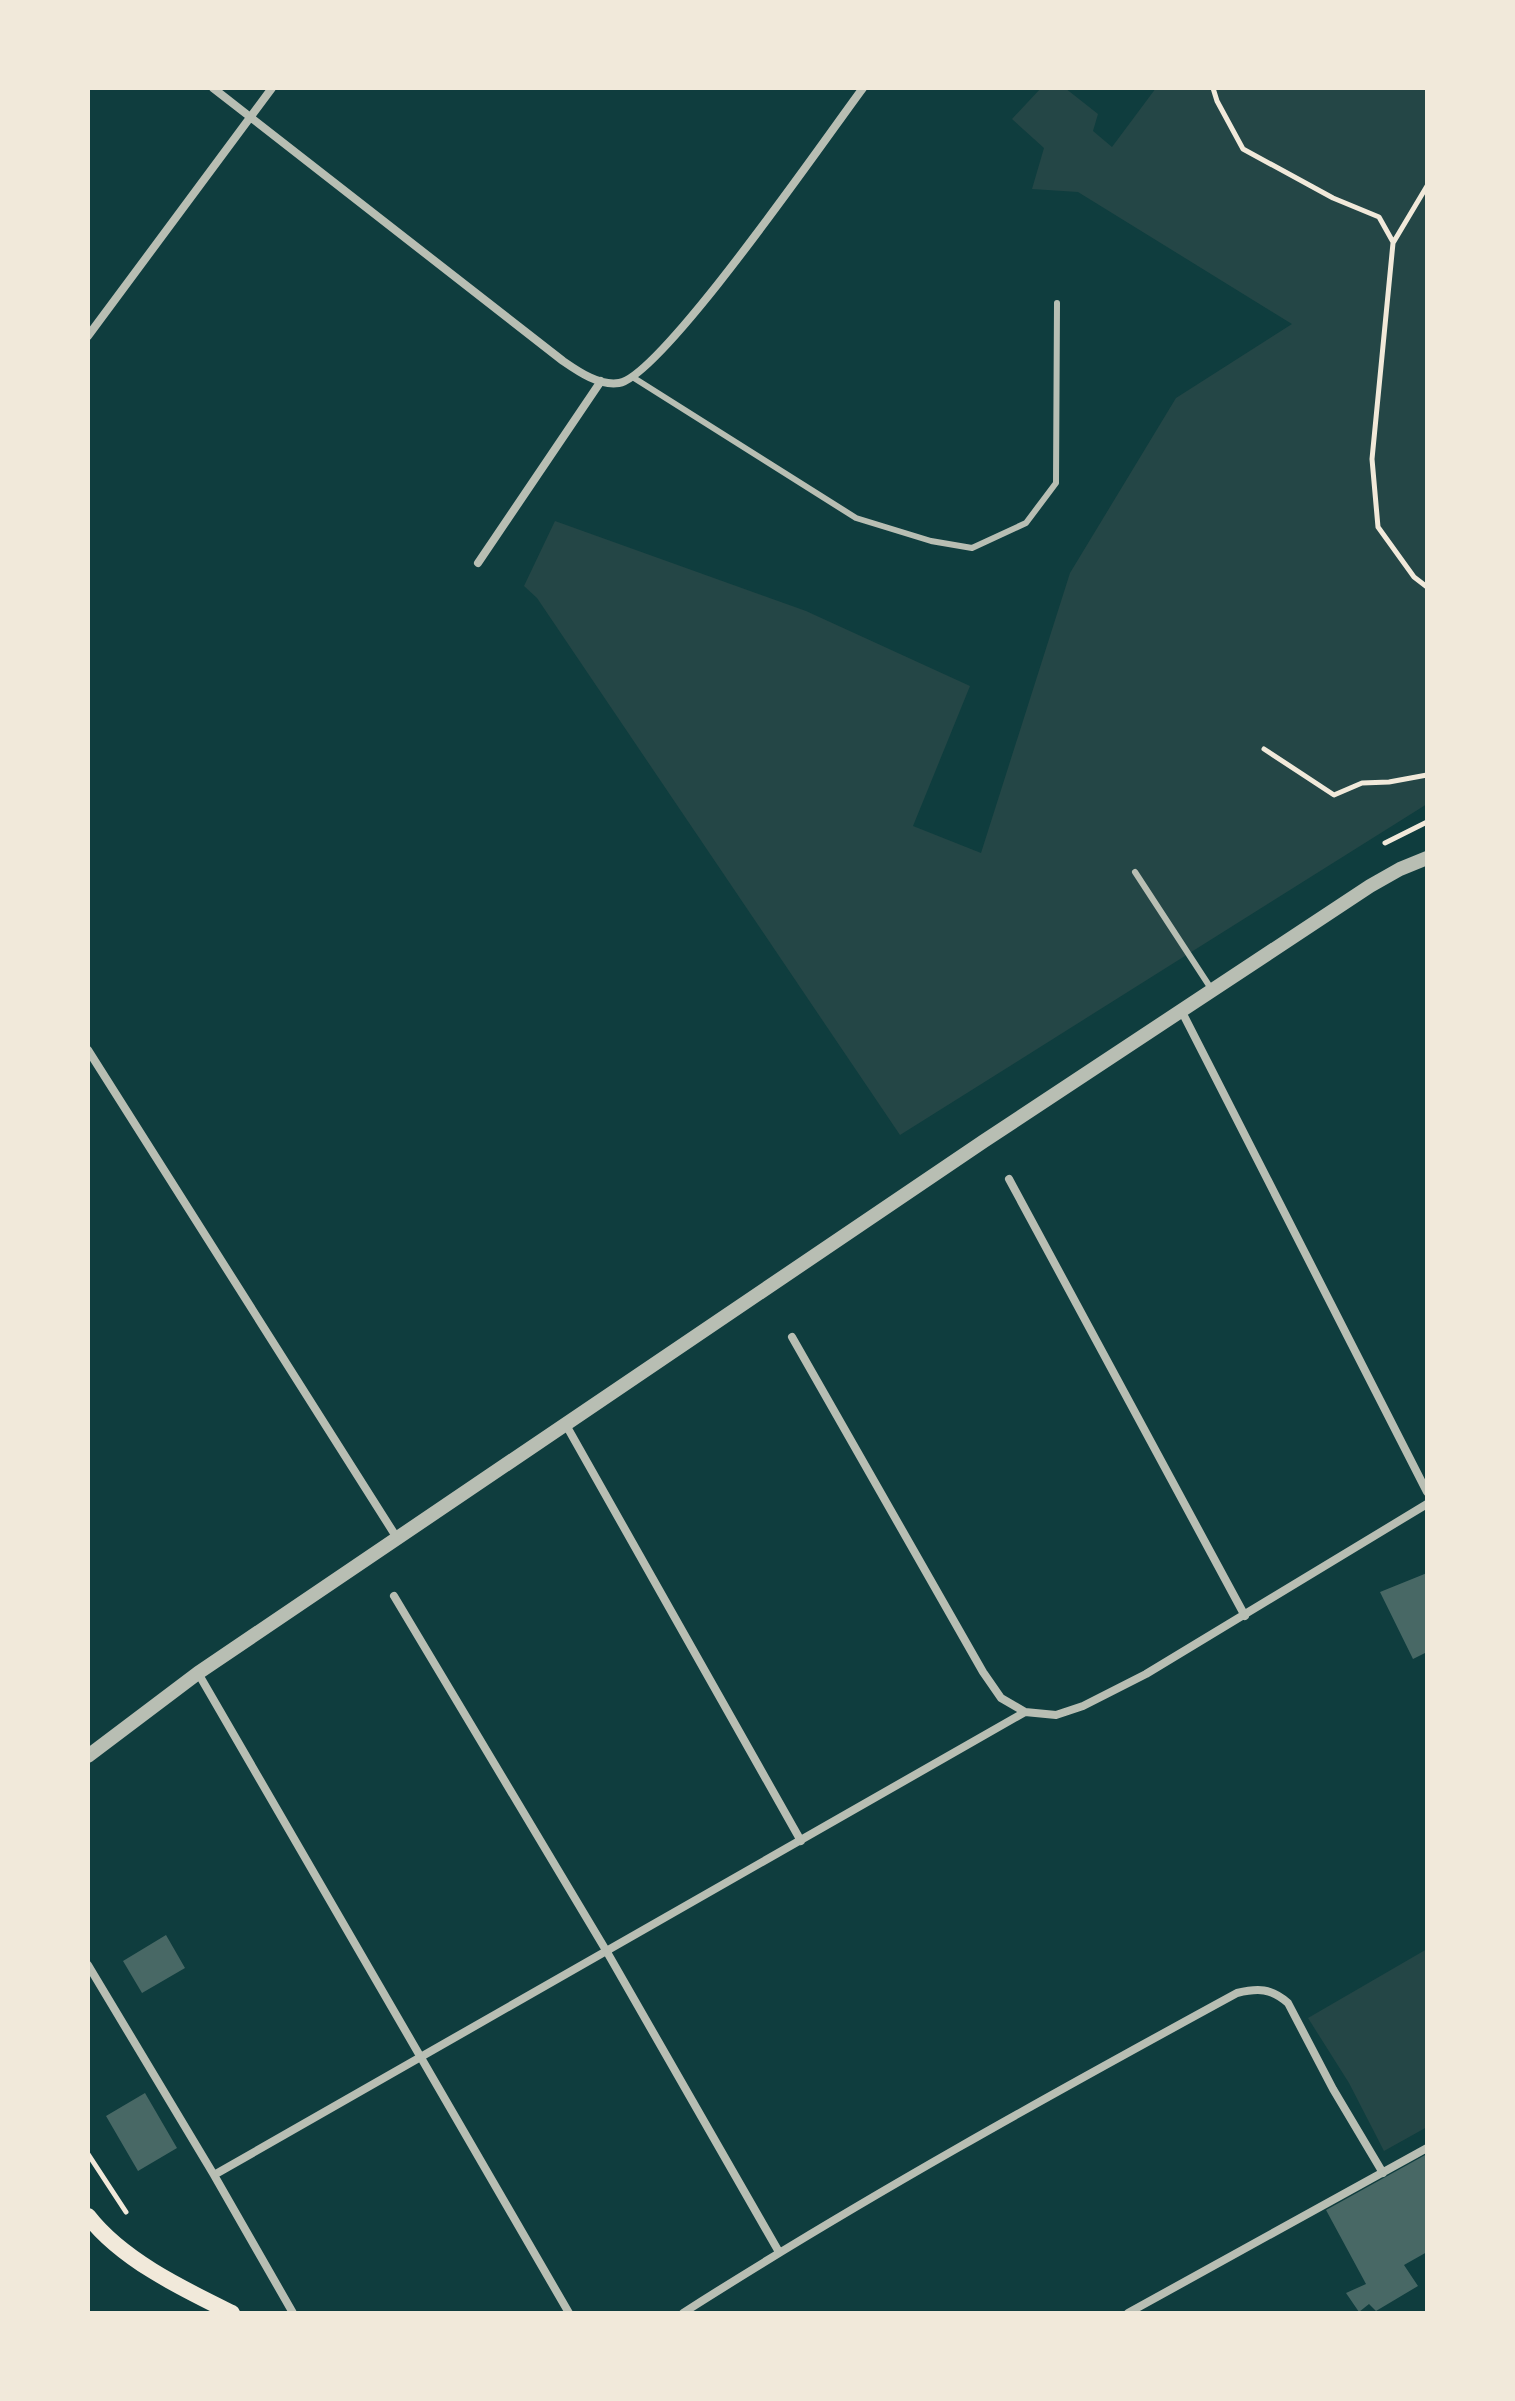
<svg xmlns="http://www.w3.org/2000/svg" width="1515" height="2401" font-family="'Crimson Pro',serif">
<rect width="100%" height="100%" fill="#0f3d3e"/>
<!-- green -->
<path fill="#244646" d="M1041,88H1065L1098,114L1093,131L1112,147L1156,88H1427V804L900,1135L537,598L524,586L555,521L806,611L970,686L913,826L981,853L1070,573L1176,398L1292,324L1078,192L1032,189L1044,148L1012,119Z
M1427,1949V2127L1384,2151L1349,2083L1308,2018Z"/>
<!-- building -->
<path fill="#486865" d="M1427,1573V1652L1413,1659L1380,1592Z
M166,1935L185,1968L142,1993L123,1961Z
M145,2093L177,2148L138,2171L106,2116Z
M1427,2154V2252L1404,2265L1418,2286L1376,2311L1369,2304L1359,2312L1346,2293L1366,2284L1326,2210Z"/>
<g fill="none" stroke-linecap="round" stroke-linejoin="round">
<!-- path -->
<path stroke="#f1e9da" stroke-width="5" d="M1213,88L1217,101L1243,149L1333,198L1379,217L1393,242
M1427,186L1393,243L1372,459L1378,527L1414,577L1427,587
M1264,749L1334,795L1362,783L1389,782L1427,775
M1385,843L1427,822
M88,2154L126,2212"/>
<!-- service -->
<path stroke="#b8beb3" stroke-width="6" d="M634,378L856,518L931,541L972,548L1026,523L1056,483L1057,303
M1135,872L1212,990"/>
<!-- minor -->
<path stroke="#b8beb3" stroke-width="8" d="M213,88L563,361C579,372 599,386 619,383C662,376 827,136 863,88
M88,336L272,88
M478,563L601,381
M1181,1010L1427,1492
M88,1050L397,1538
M1009,1179L1245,1616
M792,1337L983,1672L1001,1698L1025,1712
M566,1425L801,1841
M394,1596L607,1952L779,2252
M198,1673L569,2313
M88,1965L214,2175L1025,1712L1056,1715L1083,1706L1146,1674L1427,1504
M214,2175L293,2313
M683,2313C863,2198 1050,2095 1237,1993C1258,1988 1271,1988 1288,2003L1333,2089L1383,2173
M1128,2313L1427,2148"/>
<!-- tertiary -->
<path stroke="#b8beb3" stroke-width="14" d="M88,1756L198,1673L984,1141L1370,886L1400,869L1427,858"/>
<!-- secondary -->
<path stroke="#f1e9da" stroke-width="16" d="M88,2216C122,2260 183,2289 232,2313"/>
</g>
<!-- border -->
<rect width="1515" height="2401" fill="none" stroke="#f1e9da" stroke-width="180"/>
</svg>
